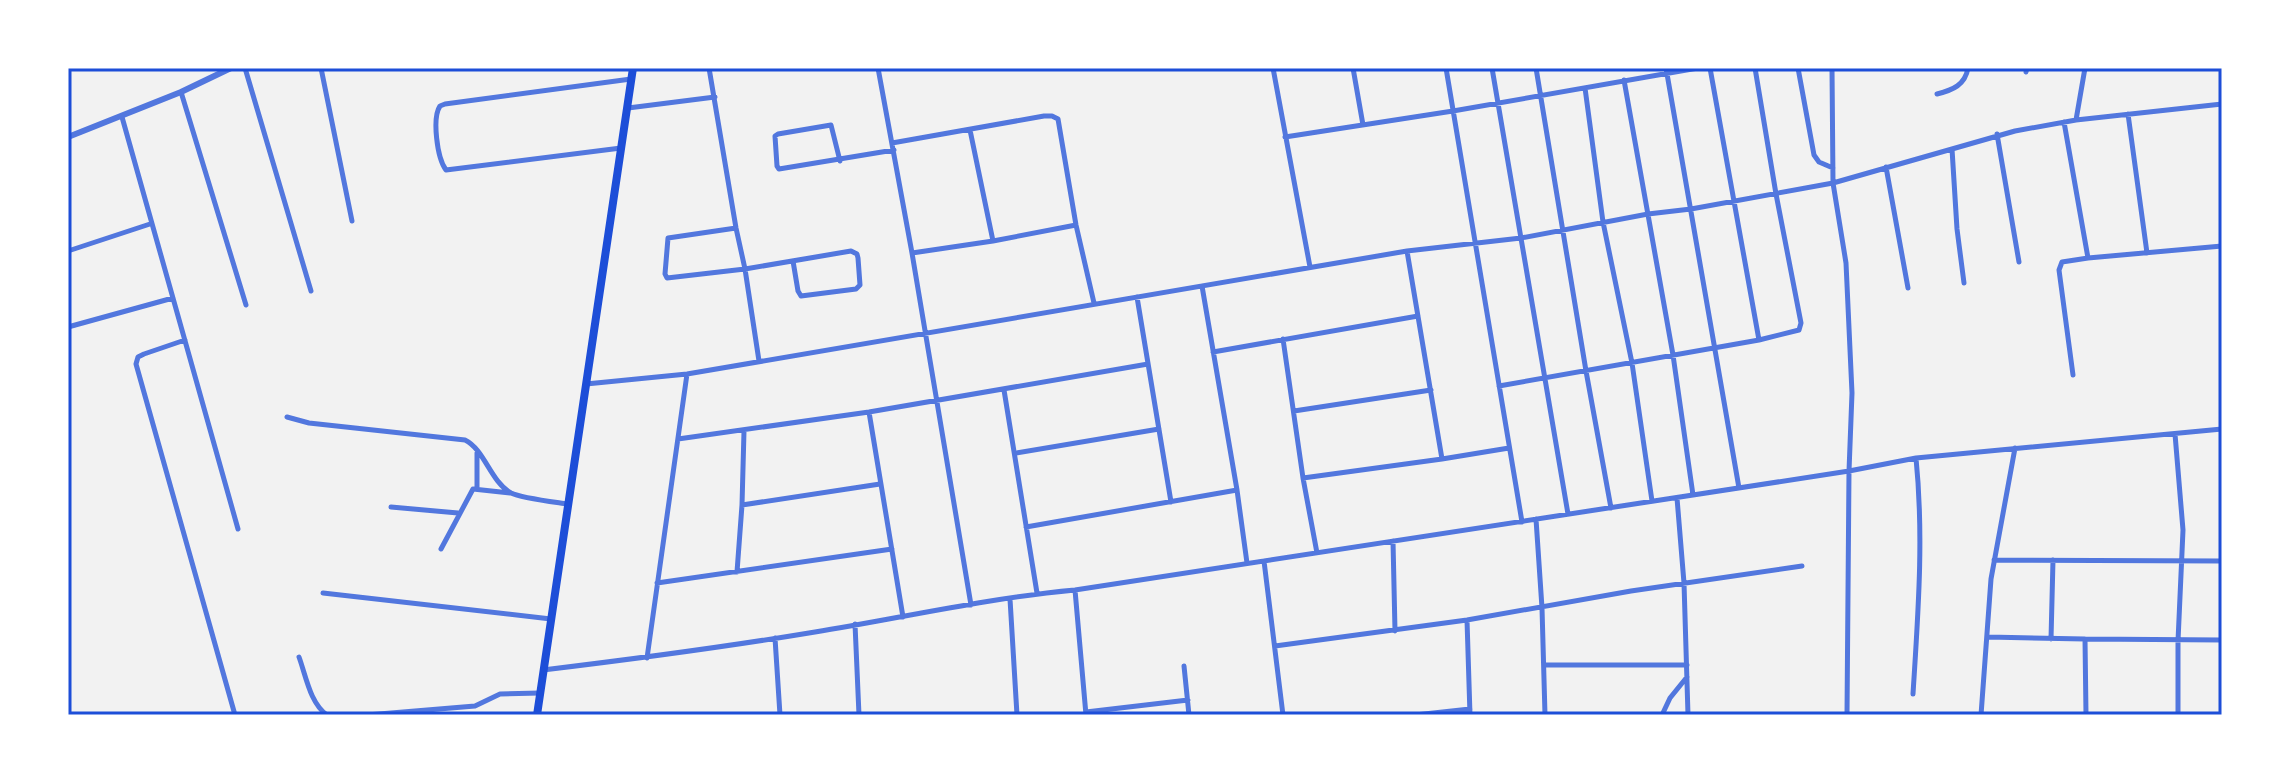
<svg xmlns="http://www.w3.org/2000/svg" width="2290" height="783" font-family="'Nunito Sans',sans-serif">
<rect width="100%" height="100%" fill="#f2f2f2"/>
<g fill="none" stroke-linecap="round" stroke-linejoin="round">
<!-- minor -->
<path stroke="#5277de" stroke-width="5" d="M245,68L311,291
M321,68L352,221
M709,68L736,228L745,269L759,361
M878,68L912,253L971,605
M1273,68L1310,267
M1353,68L1363,125
M1446,68L1522,522
M1492,68L1568,514
M1536,68L1586,371L1611,508
M1666,68L1739,488
M1710,68L1759,340
M1798,68L1814,155L1819,162L1833,168
M1832,68L1833,183L1846,263L1852,393L1849,471L1847,715
M2026,72L2027,68
M1624,80L1673,355L1693,495
M1585,88L1603,222L1632,363L1652,501
M181,92L246,305
M1937,94C1953,90 1965,85 1968,68
M628,108L715,97
M2128,114L2147,253
M122,117L238,529
M2076,120L2085,68
M2064,122L2088,258L2222,246
M970,130L993,241
M1997,134L2019,262
M1285,137L1453,111L1698,68
M892,143L1044,116H1052L1058,119L1076,225L1094,303
M621,148L446,170C437,158 432,118 440,106L445,104L631,79
M1952,149L1957,229L1964,283
M840,161L831,125L778,134L775,136L777,166L779,169L894,150
M1886,167L1908,288
M736,228L668,238L665,274L667,278L745,269L851,251L857,254L858,258L860,285L856,289L801,296L798,291L793,261
M68,251L150,224
M1407,251L1442,459
M912,253L993,241L1076,225
M1202,286L1237,490L1247,563
M1137,297L1171,502
M68,327L173,298
M1283,339L1303,478L1317,553
M185,340L144,354L138,357L136,364L235,715
M1213,352L1418,316
M2073,375L2059,270L2062,262L2088,258
M586,384L687,374L1407,251L1521,238L1648,214L1691,209L1833,183L2015,131L2076,120L2222,104
M1499,386L1759,340L1799,330L1801,323L1776,194L1755,68
M1004,390L1037,593
M1294,411L1431,390
M869,412L903,617
M287,417L309,423L465,440C485,450 490,481 511,493C521,498 554,502 567,504
M2175,434L2183,530L2178,641V715
M678,439L869,412L1148,364
M1016,453L1159,429
M1303,478L1442,459L1509,448
M477,488V453
M1677,498L1684,583L1688,715
M742,505L880,484
M391,507L458,513
M1536,519L1542,608L1545,715
M1026,527L1237,490
M1393,541L1395,631
M441,549L473,489L510,493
M1994,560L2222,561
M1264,561L1283,715
M737,572L742,505L744,431
M657,583L892,549
M1075,590L1086,715
M323,593L551,619
M1010,599L1017,715
M1467,620L1470,715
M855,624L859,715
M1988,637L2085,639
M775,638L780,715
M2051,639L2053,560
M1275,646L1467,620L1631,591L1802,566
M299,657C306,676 310,703 327,715
M647,658L687,374
M1544,665H1687
M1184,666L1189,715
M543,670C634,659 725,647 815,632C901,618 988,598 1075,590L1849,471L1916,458L2222,429
M1913,694C1918,614 1924,538 1916,458
M1086,712L1188,700
M367,715L475,706L500,694L540,693
M1415,715L1470,709
M1662,715L1670,698L1687,677
M1981,715L1991,579L2015,448
M2086,715L2085,639L2222,640"/>
<!-- tertiary -->
<path stroke="#5277de" stroke-width="6" d="M68,137L181,92L231,68"/>
<!-- primary -->
<path stroke="#1d4ed8" stroke-width="8" d="M537,715L633,68"/>
</g>
<!-- border -->
<rect width="2290" height="783" fill="none" stroke="#ffffff" stroke-width="140"/>
<rect x="70" y="70" width="2150" height="643" fill="none" stroke="#1d4ed8" stroke-width="3"/>
</svg>
